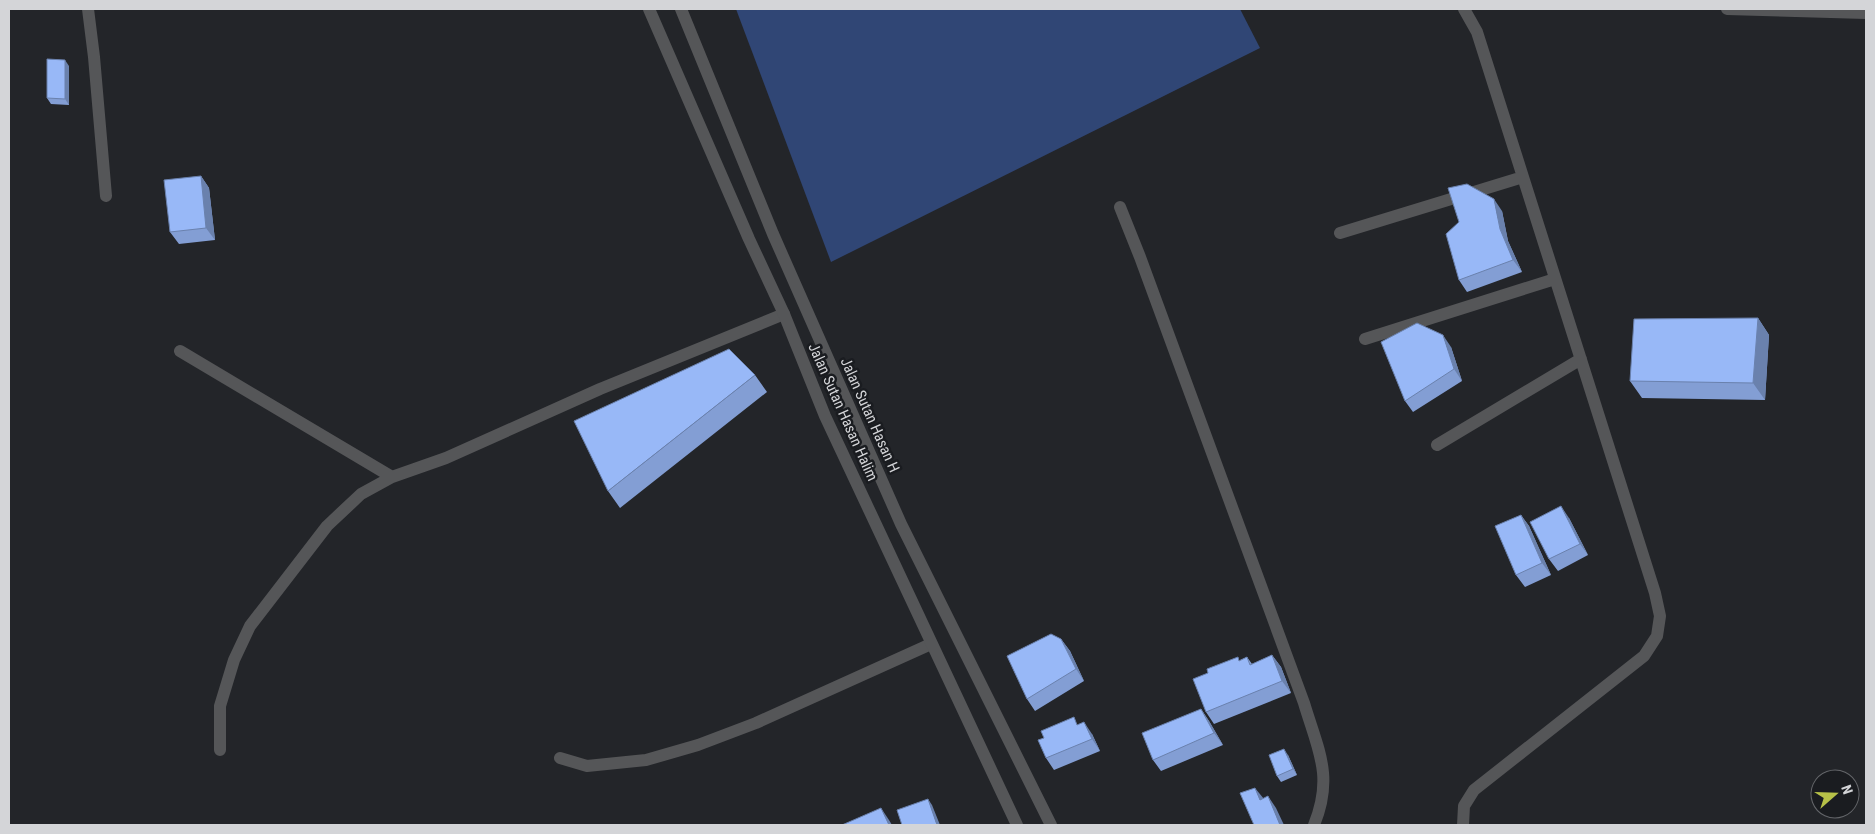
<svg xmlns="http://www.w3.org/2000/svg" width="1875" height="834" font-family="'Roboto Condensed',sans-serif">
<rect width="100%" height="100%" fill="#232529"/>
<!-- green -->
<path fill="#304675" d="M736,9H1240L1260,48L831,262Z"/>
<g fill="none" stroke-linecap="round" stroke-linejoin="round">
<!-- lane -->
<path stroke="#555658" stroke-width="12" d="M180,351L392,477
M220,750V706L234,660L250,626L327,526L361,494L392,477L446,458L600,389L784,314
M560,758L587,766L646,760L698,745L756,723L931,644"/>
<!-- street -->
<path stroke="#555658" stroke-width="12" d="M88,9L94,57L106,196
M649,9L749,239L784,314L825,416L1017,825
M681,9L773,234L901,524L1051,825
M1727,9L1866,13
M1120,207L1140,257L1304,703C1318,750 1334,776 1314,825
M1340,233L1523,177
M1365,339L1555,279
M1437,445L1581,359
M1463,825L1464,806L1474,790L1644,656L1657,636L1660,616L1655,593L1477,32L1464,9"/>
</g>
<!-- wall -->
<path fill="#839ed4" d="M69,66V105L51,104L47,98Z
M201,176L209,188L215,240L179,244L170,232Z
M1502,211L1508,241L1522,272L1467,292L1459,280Z
M1758,318L1769,335L1765,400L1642,398L1630,381Z
M1451,347L1462,381L1413,412L1405,401Z
M755,375L767,392L620,508L608,491Z
M1521,515L1529,526L1551,575L1525,587L1516,575Z
M1569,518L1588,555L1558,571L1549,559Z
M1061,639L1070,651L1084,681L1035,711L1027,699Z
M1272,655L1281,667L1291,693L1214,724L1206,712L1240,660L1247,657L1252,664Z
M1201,709L1209,721L1223,745L1161,771L1153,760Z
M1092,734L1100,751L1054,770L1046,758Z
M1288,755L1297,775L1281,782L1277,776Z"/>
<!-- shaded-wall -->
<path fill="#6a81ad" d="M65,60L69,66V105L65,99Z
M201,176L209,188L215,240L206,228Z
M1494,199L1502,211L1508,241L1522,272L1513,260L1500,229Z
M1758,318L1769,335L1765,400L1753,383Z
M1443,335L1451,347L1462,381L1454,369Z
M1561,506L1569,518L1588,555L1580,544Z
M1521,515L1529,526L1551,575L1542,563Z
M1061,639L1070,651L1084,681L1076,669Z
M1272,655L1281,667L1291,693L1282,681Z
M1201,709L1209,721L1223,745L1214,733Z
M1084,722L1092,734L1100,751L1092,739Z
M1284,749L1288,755L1297,775L1293,769Z
M1255,788L1264,799L1260,800Z
M1268,796L1276,808L1284,825H1280Z
M928,799L932,805L940,825H937Z
M881,808L889,820L892,825H889Z"/>
<!-- building -->
<path fill="#98b8f7" stroke="#6a81ad" d="M47,59L65,60V99L47,98Z
M201,176L206,228L170,232L164,180Z
M1467,184L1494,199L1500,229L1513,260L1459,280L1446,234L1459,222L1448,188Z
M1758,318L1753,383L1630,381L1634,319Z
M1417,323L1443,335L1454,369L1405,401L1381,342Z
M729,349L755,375L608,491L574,421Z
M1561,506L1580,544L1549,559L1530,522Z
M1521,515L1542,563L1516,575L1495,526Z
M1051,634L1061,639L1076,669L1027,699L1007,656Z
M1272,655L1282,681L1206,712L1193,679L1208,673L1207,669L1238,657L1239,661L1247,657L1250,665Z
M1201,709L1214,733L1153,760L1142,733Z
M1074,717L1077,725L1084,722L1092,739L1046,758L1038,740L1044,738L1041,731Z
M1284,749L1293,769L1277,776L1269,755Z
M1255,788L1260,800L1268,796L1280,825H1254L1240,793Z
M928,799L937,825H902L897,810Z
M881,808L889,825H842Z"/>
<g text-anchor="middle" stroke-width="5" stroke-linejoin="round" paint-order="stroke">
<!-- street labels -->
<g font-size="15" fill="#d4d5d8" stroke="#1a1c20">
<text transform="translate(843 412) rotate(66)" y="5">Jalan Sutan Hasan Halim</text>
<text transform="translate(870 415) rotate(66)" y="5">Jalan Sutan Hasan H</text>
</g>
</g>
<!-- border -->
<rect width="1875" height="834" fill="none" stroke="#d4d5d8" stroke-width="20"/>
<!-- north arrow -->
<g transform="translate(1835 794) rotate(70)"><circle r="24" fill="#1a1c20" stroke="#64666a"/>
<path d="M0-4L9 19L0 12L-9 19Z" fill="#b7c148"/>
<text y="-8" font-size="14" font-weight="bold" text-anchor="middle" fill="#d4d5d8">N</text>
</g>
</svg>
